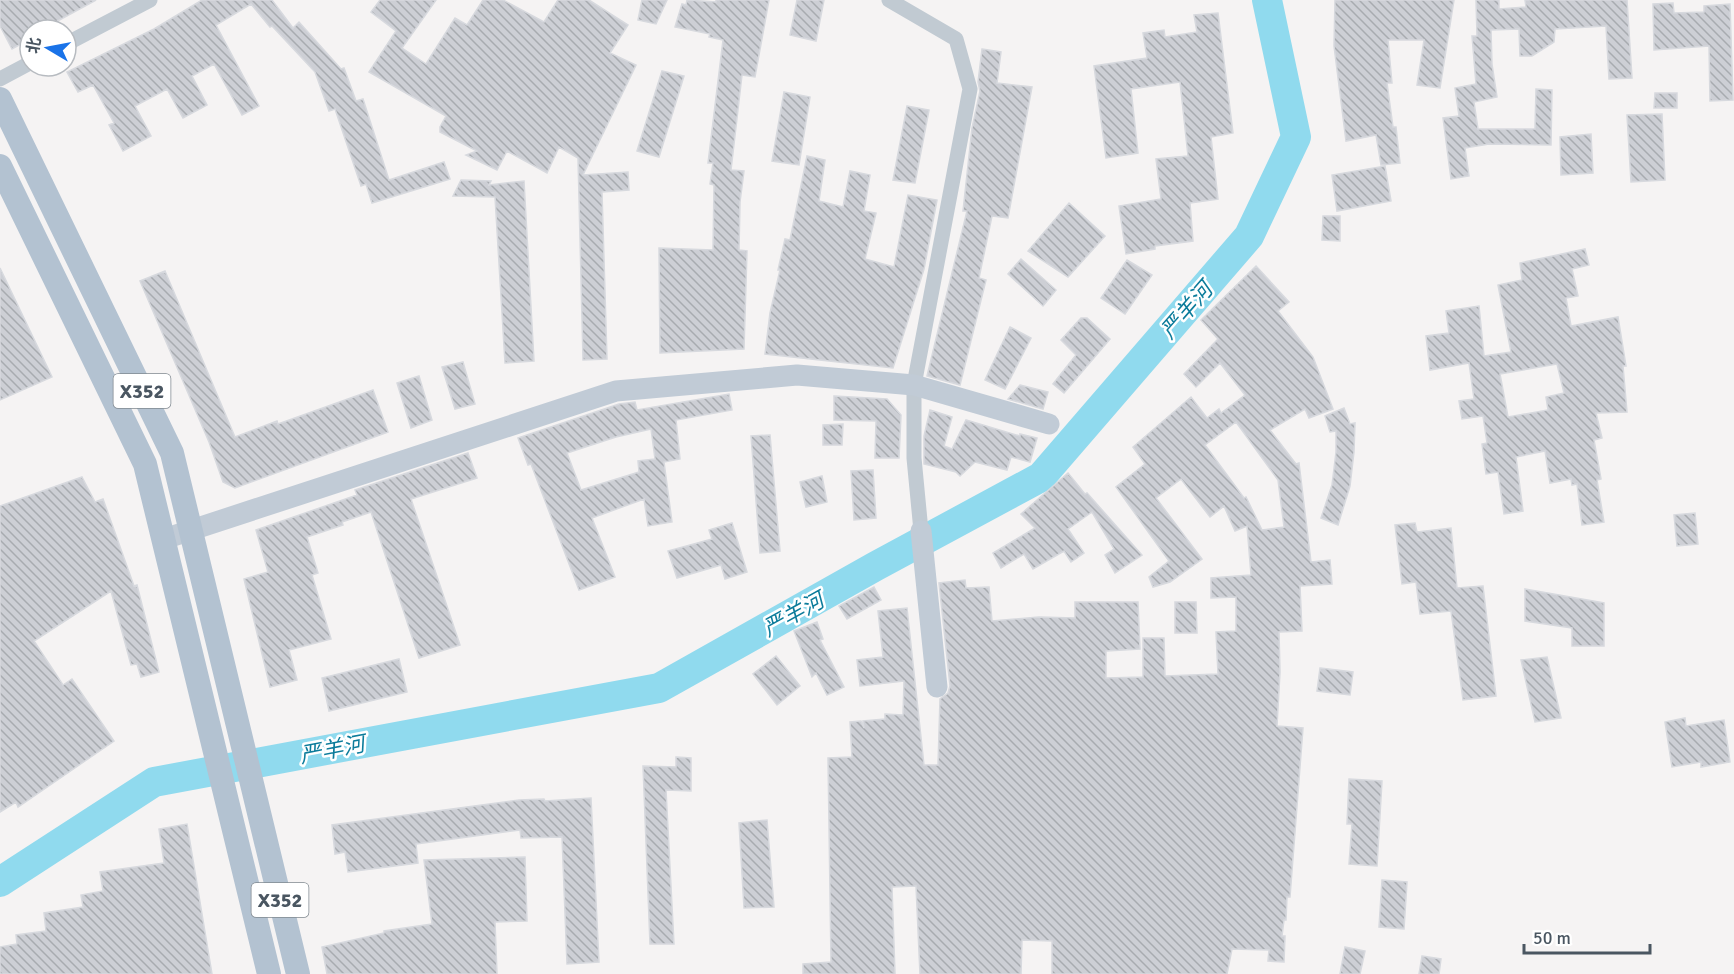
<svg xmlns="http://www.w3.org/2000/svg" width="1734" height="974" font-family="Signika,'Noto Sans SC',sans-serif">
<defs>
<pattern id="building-back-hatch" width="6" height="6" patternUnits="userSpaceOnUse" patternTransform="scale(1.5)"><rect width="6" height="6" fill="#cdcfd5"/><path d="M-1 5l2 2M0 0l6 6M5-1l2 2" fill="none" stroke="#a8abb0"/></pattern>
</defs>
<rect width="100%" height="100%" fill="#f5f3f3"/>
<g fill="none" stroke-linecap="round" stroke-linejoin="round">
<!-- river -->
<path stroke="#90daee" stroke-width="30" d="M0,882L154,782L659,688L876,566L1041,477L1249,236L1296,137L1267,0"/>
</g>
<!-- building -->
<path fill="url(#building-back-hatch)" stroke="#d7d9de" stroke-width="1.5" fill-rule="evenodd" d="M0,0H96L52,24L55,30H30V39L12,49L0,26Z
M202,0H272L293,28L299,22L341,69L344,68L356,101L363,99L389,180L444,162L450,179L372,203L366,184L361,186L335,109L329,111L315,72L272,26L270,27L251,4L216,25L259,106L242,115L214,64L192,76L207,105L183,118L167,89L135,106L151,136L123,151L109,125L114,123L93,85L78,92L67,72L154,29Z
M380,0H436L402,48L426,64L455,18L467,25L483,0H503L544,22L558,0H589L628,25L610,53L636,65L583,175L628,172L629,190L602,192L607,359L583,360L578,158L559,147L547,173L507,151L497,170L466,155L477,151L440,132V127L446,116L369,72L396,31L371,12Z
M642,0H667L656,24L638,20Z
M687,0L716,2V0H769L755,77L742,75L731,170L744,171L740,202L739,250L747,251L744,349L660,353L659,248L713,250L714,185L710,184L713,163H708L723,40L709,37L710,34L675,27L682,4L686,5Z
M797,0H824L816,41L790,35Z
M1335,0H1454L1440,88L1417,85L1424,40H1388L1392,83H1387L1393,127H1396L1400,163L1381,165L1376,135L1346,141L1334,46Z
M1476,0H1499V9L1526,7L1525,0H1627L1632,78L1609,79L1606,26L1555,29L1554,42L1532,56H1520L1519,29L1491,30L1492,64L1497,97L1474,102L1478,129H1535L1536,89L1552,90L1551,145L1489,144L1465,148L1469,176L1451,179L1443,118L1459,116L1455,88L1476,84L1472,36H1477Z
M1673,3L1674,13L1704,12V6L1730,4L1733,100L1710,101L1709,46L1654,50L1653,4Z
M1218,13L1233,133L1211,137L1218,199L1190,203L1193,241L1155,246V249L1126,254L1119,206L1161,199L1156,159L1188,156L1180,82L1131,89L1138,153L1106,158L1094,66L1147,58L1143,33L1164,30L1165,37L1197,32L1194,15Z
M982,49L1001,52L997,83L1032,87L1008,218L992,216L979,278L986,280L960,385L927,376L967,211H963L972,128L980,91L978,82Z
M662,71L684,76L659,157L637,151Z
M784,92L810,97L799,165L772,161Z
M1655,93H1677V108H1654Z
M907,106L929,110L915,183L893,180Z
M1662,114L1665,180L1631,182L1627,115Z
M1591,134L1593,173L1561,175L1560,137Z
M807,156L825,160L819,201L843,207L850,171L870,175L864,211L876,213L865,259L894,267L908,195L937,200L924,269L893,368L765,354L770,313L780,270H778L785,239L790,240Z
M1385,166L1391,201L1337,211L1332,175Z
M461,180L491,181L489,185L524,181L534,361L505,363L495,197L453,196Z
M1069,203L1105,236L1068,277L1028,251Z
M1323,216H1340V241L1322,240Z
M1585,249L1589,265L1572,269L1578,296L1566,298L1571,326L1618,317L1626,366H1623L1627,412L1596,413L1602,438L1594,440L1601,479L1597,480L1604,522L1582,525L1577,484L1572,485L1571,479L1550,483L1545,451L1516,457L1523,511L1504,514L1498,472L1486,474L1482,444L1487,443L1483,416L1462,419L1459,401L1474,399L1469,363L1430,370L1426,336L1449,333L1446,311L1479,306L1484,356L1511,352L1498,285L1522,280L1520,263ZM1557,364L1564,393L1546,397L1548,410L1508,417L1500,374Z
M1021,259L1056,290L1043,306L1008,274Z
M1127,260L1152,275L1125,314L1101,298Z
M1256,266L1289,302L1278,311L1313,357L1333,409L1309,418L1305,409L1270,430L1296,464L1299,463L1311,562L1330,560L1332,584L1300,586L1302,631L1279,632L1280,672L1277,726L1303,728L1290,897H1287L1286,920H1284L1282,936H1285L1284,962L1268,961L1269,950L1232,949L1227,974H1052V941L1022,940L1021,974H920L916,886L892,887L895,974H803V964L831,962L828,758L852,757L850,722L861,721L864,728L863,721L885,719V714L903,715L904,681L860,686L857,660L883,657L878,611L907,608L924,765H938L940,699L948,693L950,686L939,583L965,580L966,588L989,587L992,621L1039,617L1075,618V602H1138L1140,649L1106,651V678L1143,677V638H1164L1165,676L1218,674L1216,632L1236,631V597L1211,598V578L1251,575L1247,526L1235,531L1224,506L1210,517L1181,479L1156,498L1202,559L1170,582L1153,587L1149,577L1169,561L1116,487L1145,464L1133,447L1191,397L1207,418L1219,409L1221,413L1245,395L1220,363L1196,387L1184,374L1218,339L1201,320ZM1236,422L1278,480L1284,527L1262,530L1246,497L1244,498L1205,445Z
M0,268L52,377L0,400Z
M165,271L235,437L277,421L278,424L373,390L388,432L235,488L223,482L209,442L140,281Z
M1081,318H1087L1110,339L1064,393L1053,384L1076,355L1061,340Z
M1010,327L1031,338L1005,389L985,380Z
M463,362L475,404L455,409L442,367Z
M419,376L432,420L411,428L397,383Z
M1020,385L1048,392L1043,409L1008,399Z
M729,394L732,410L676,420L680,459L664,462L672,522L648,526L644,499L592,518L615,577L579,590L531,464L528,465L518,438L619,404L635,402L637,410ZM651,429L655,459L638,461L639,472L581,490L567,453L616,437Z
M834,396L887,399L901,415L899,458H875L876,421L834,420Z
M1344,408L1350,424L1355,423L1354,452L1350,486L1338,525L1321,518L1332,485L1336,452V431L1330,432L1325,416Z
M930,410L952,417L944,446L952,449L966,420L1020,436V434L1037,438L1030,462L1011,457L1007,470L975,462L960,476L956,472L924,464V436Z
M843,424L842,445H823V425Z
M770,435L780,551L760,553L751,436Z
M468,453L477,478L411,499L460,645L419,658L371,512L342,522L343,525L307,537L318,573L312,575L331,639L289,650L297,680L270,687L244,579L268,572L256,530L357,495L355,490Z
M873,470L876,518L854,520L851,471Z
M1068,473L1085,494L1087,493L1142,555L1115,573L1105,555L1114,549L1092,512L1068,529L1084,553L1071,562L1064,551L1033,569L1024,554L1001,568L993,553L1035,528L1021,514Z
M822,476L827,502L806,507L800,482Z
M82,477L95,502L103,499L134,586L137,585L159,672L141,677L137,664L131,665L111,591L34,641L63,685L72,679L114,741L18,807L16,802L0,812V506Z
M1695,513L1698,544L1677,546L1674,515Z
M732,523L747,572L725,579L721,565L677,578L668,551L712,539L709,530Z
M1415,523L1417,532L1451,528L1457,588L1483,586L1496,696L1463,700L1451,611L1420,614L1416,582L1402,584L1395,525Z
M874,587L881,600L847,619L839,606Z
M1525,589L1604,603V646H1572V628L1525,621Z
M1175,602H1196L1197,633H1175Z
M817,622L823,639L820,640L844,687L827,695L816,673L812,677L794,631Z
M776,656L800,686L777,705L753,674Z
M1547,657L1561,718L1535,722L1521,660Z
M399,659L407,692L329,711L322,678Z
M1320,668L1353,672L1350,695L1317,691Z
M1685,718L1686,726L1724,720L1730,762L1701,767V762L1672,767L1665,722Z
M676,757L691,758V791L666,790L674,944H650L643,766L676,767Z
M1349,779L1382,781L1377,866L1349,864L1352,824H1347Z
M591,798L599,962L567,964L562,837L521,838L520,830L416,844L418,863L348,872L345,852L335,854L332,825L519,800L544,799L545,801Z
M767,820L774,907L744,908L739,823Z
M187,824L212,974H0V947L17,944L16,935L46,931L44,913L83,907L81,895L103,891L100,872L164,863L159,829Z
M525,857L527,921L495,922L497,974H327L322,947L384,933V931L432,924L424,860Z
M1382,880L1407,882L1404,929L1379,927Z
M1345,947L1365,951L1360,974H1340Z
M1422,956L1441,959L1439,974H1419Z"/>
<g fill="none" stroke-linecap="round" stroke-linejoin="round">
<!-- street -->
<path stroke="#c1cad2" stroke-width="15" d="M889,0L956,39L970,89L914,385V458L921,531
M66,44L150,0
M0,79L30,63"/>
<!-- secondary -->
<path stroke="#c1cbd6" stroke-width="21" d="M921,531L937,687
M164,539L616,391L797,375L914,385L1049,424"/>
<!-- primary -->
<path stroke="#b3c2d1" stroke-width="24" d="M0,99L172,453L298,974
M0,166L145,464L269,974"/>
</g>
<g text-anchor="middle" stroke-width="5" stroke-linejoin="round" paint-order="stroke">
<!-- shield labels -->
<g fill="#fff" stroke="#808990" stroke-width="1.5">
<rect x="113.5" y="374" width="57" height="34" rx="4.5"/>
<rect x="251.5" y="883" width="57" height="34" rx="4.5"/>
</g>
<g font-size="20" font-weight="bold" fill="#4a5661">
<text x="142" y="398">X352</text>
<text x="280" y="907">X352</text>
</g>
<!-- water labels -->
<g font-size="22" font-style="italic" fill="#0c7c9b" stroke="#fff">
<text transform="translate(1186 310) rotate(-49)" y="8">严羊河</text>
<text transform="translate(793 614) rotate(-29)" y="8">严羊河</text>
<text transform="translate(332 749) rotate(-11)" y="8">严羊河</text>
</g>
</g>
<!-- north arrow -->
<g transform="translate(48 48) rotate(280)"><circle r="28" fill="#ffffff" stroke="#b7bbc0" stroke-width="1.5"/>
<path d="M0-4.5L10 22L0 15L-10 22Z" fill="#1a73e8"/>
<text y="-9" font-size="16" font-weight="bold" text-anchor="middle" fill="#4a5661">北</text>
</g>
<!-- scale -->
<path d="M1524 944v9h126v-9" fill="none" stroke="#4a5661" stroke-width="3"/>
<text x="1533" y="944" font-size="18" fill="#4a5661" stroke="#ffffff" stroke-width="4.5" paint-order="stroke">50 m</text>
</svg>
